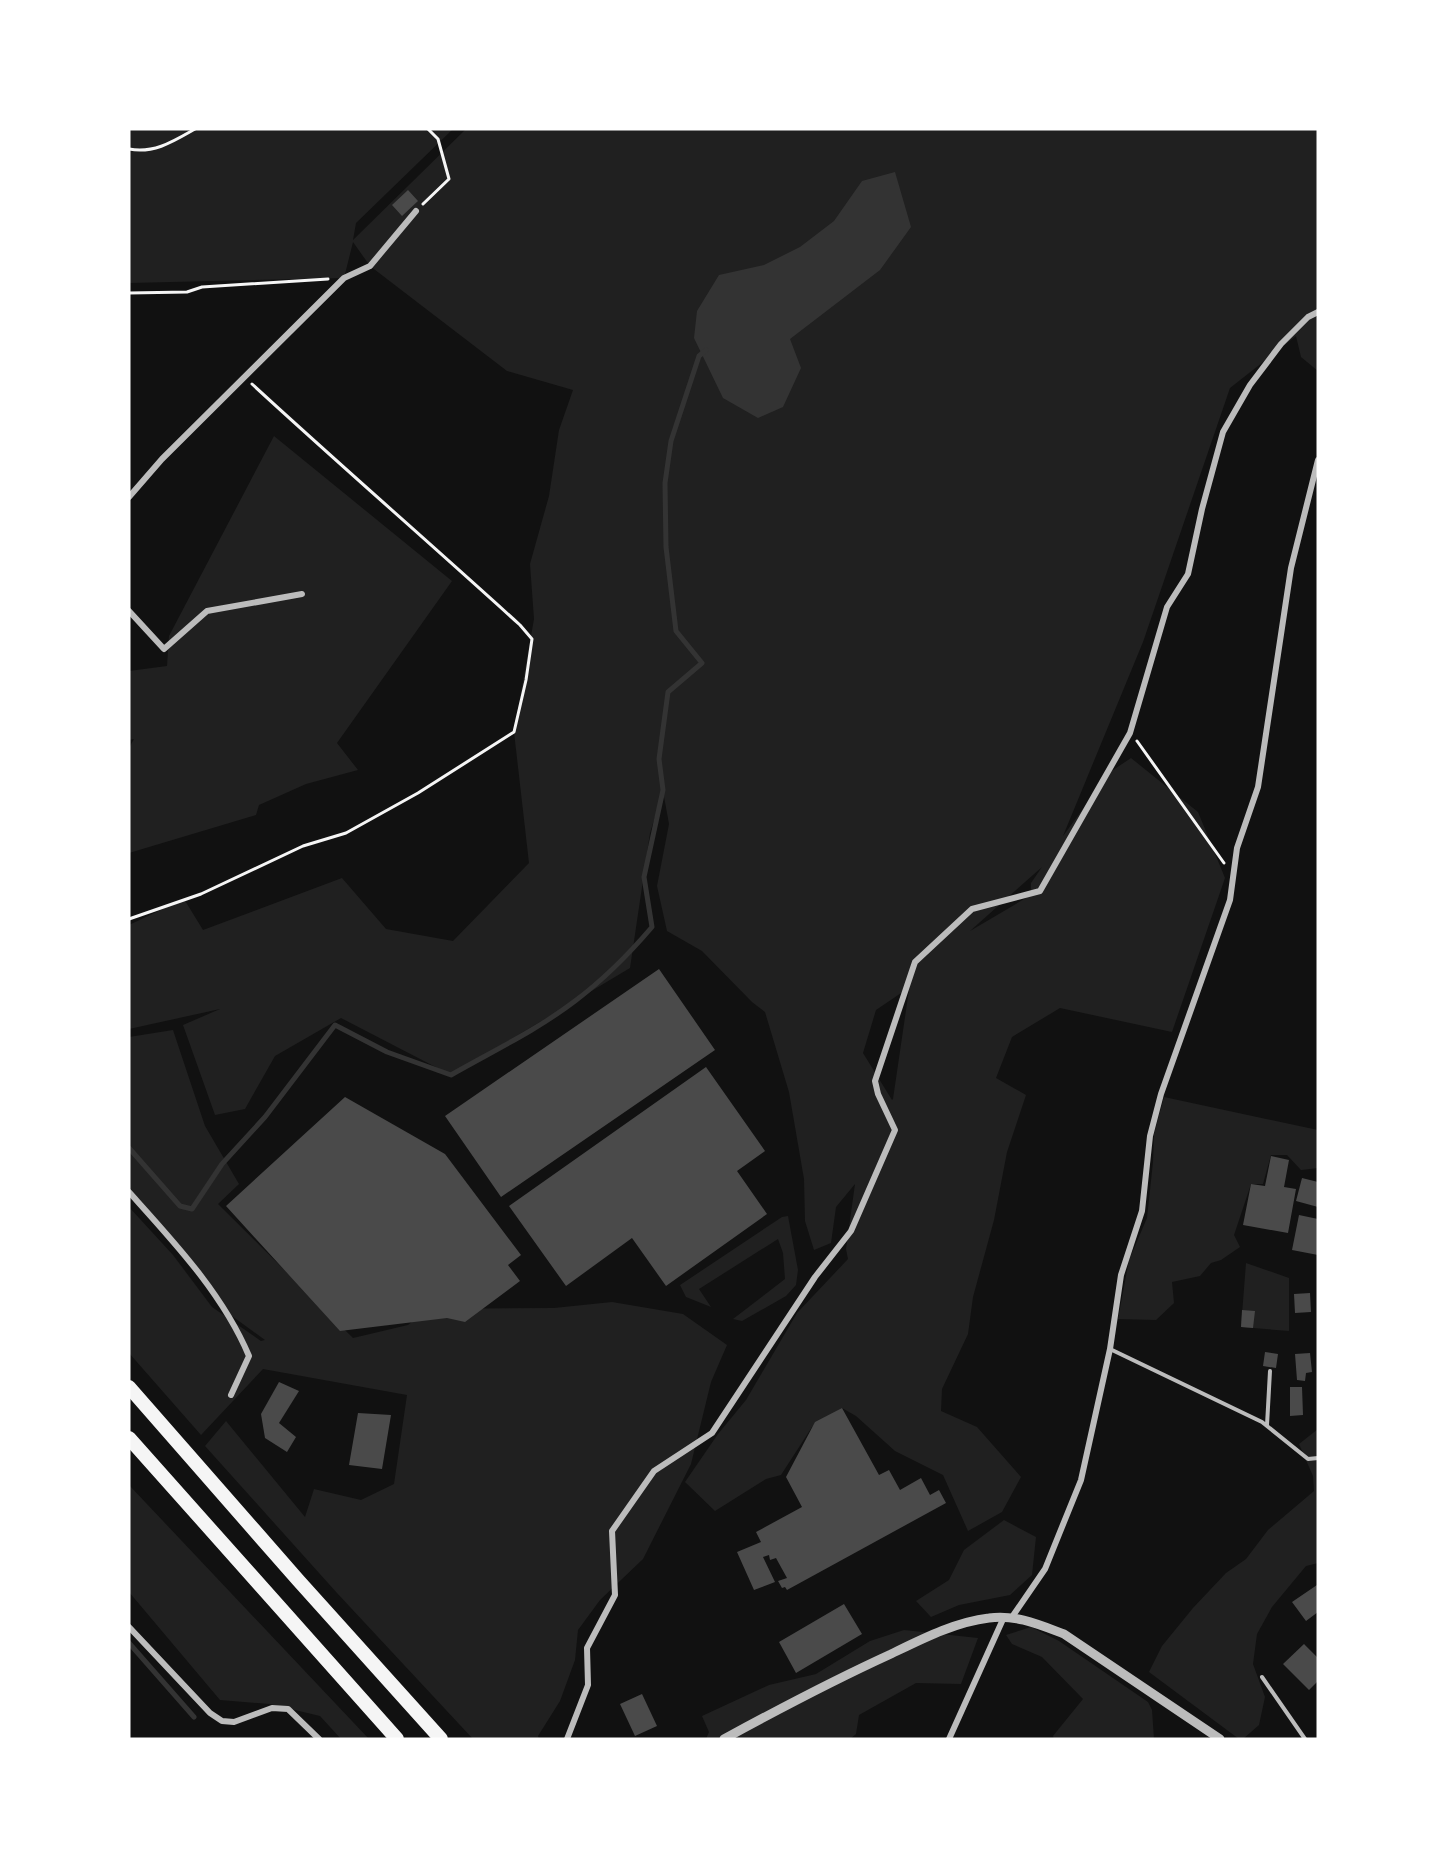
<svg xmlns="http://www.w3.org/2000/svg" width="1447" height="1868" font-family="Barlow,sans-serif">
<rect width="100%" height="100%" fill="#111"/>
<!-- green -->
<path fill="#202020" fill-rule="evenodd" d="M129,129H453L356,223L353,240L466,129H1318V371L1301,357L1296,336L1230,388L1143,642L1063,836L1110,772L1131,758L1198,812L1225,878L1172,1032L1060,1008L1012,1037L996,1078L1026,1095L1007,1152L994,1220L973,1297L968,1334L942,1389L941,1411L977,1427L1021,1477L1002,1512L968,1531L943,1475L895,1451L856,1416L842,1408L812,1427L781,1475L766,1479L715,1511L685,1482L718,1434L746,1400L797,1313L848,1259L846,1249L855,1184L836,1207L831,1243L814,1250L805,1221L804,1179L789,1092L765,1012L752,1002L702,951L667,931L657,886L669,824L663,791L650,833L630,968L451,1075L341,1018L275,1056L245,1109L215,1115L183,1025L220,1009L129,1029V925L184,899L203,930L342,878L386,929L453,941L529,863L514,732L534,619L530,564L549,496L559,430L573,390L507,371L370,266L353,242L344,278L129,283ZM1042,867L1031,883V895L970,931ZM910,983L893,1099L892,1100L863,1053L876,1010L907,989Z
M274,436L452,581L337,743L358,770L306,784L259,805L256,815L129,853V748L134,739L129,740V671L167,666L169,636Z
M173,1030L205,1126L239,1184L218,1204L353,1338L408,1325L428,1309L554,1308L612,1302L683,1314L727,1345L711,1382L691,1464L643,1559L600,1600L578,1630L575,1660L560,1701L538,1736L539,1739H473L337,1593L205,1446L226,1421L305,1517L314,1489L361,1500L394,1484L407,1395L263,1369L201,1435L129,1353V1207L173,1255L212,1307L261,1341L265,1340L225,1311L129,1188V1037Z
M1164,1097L1318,1130V1168L1301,1170L1287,1155H1271L1263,1184H1251L1234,1235L1240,1247L1221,1260L1211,1263L1200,1276L1172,1282L1174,1303L1156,1320L1118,1319L1129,1260L1147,1218L1153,1162L1154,1134Z
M788,1216L798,1270L796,1285L786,1296L742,1321L733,1319L785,1279L783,1253L778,1239L699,1289L711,1307L686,1297L680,1285L782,1217Z
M1246,1263L1289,1278V1331L1241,1327Z
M1318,1429V1563L1306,1566L1272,1607L1257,1634L1253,1664L1265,1697L1259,1725L1243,1739H1239L1149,1672L1162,1646L1193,1608L1226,1573L1246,1559L1268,1530L1314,1491L1313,1476L1299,1444Z
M129,1485L369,1739H341L320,1716L270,1704L220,1700L129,1592Z
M1004,1520L1036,1537L1032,1575L1010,1595L959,1605L931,1617L916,1601L949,1580L964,1550Z
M1031,1627L1059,1641L1148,1702L1152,1710L1154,1739H1054L1053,1736L1083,1699L1042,1657L1012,1644L1006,1635Z
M904,1630L978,1638L961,1684L916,1683L859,1715L856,1734L850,1739H706L709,1732L702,1716L769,1685L816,1674L870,1641Z"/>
<!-- water -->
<path fill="#333" d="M895,172L911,227L880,270L790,339L801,368L783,407L758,418L723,398L694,338L697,311L719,275L764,265L800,247L834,221L862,181Z"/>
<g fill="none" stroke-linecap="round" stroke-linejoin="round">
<!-- stream -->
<path stroke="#333" stroke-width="5" d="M129,1148L180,1206L192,1209L222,1164L265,1117L335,1025L387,1052L451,1075C493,1051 537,1030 575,1001C603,980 629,954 652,927L644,877L663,790L659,759L668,692L702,663L676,631L666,547L665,483L671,441L699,356L706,350
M129,1643L194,1717"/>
</g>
<!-- building -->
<path fill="#4a4a4a" d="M408,190L418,201L402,216L392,205Z
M659,969L715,1050L501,1197L445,1116Z
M706,1067L765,1151L737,1171L767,1214L666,1286L632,1238L566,1286L509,1206Z
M345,1097L445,1154L521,1255L508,1265L520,1281L465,1322L447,1318L340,1331L226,1206Z
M1271,1156L1289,1160L1284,1187L1296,1189L1288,1233L1243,1225L1251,1184L1265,1186Z
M1302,1178L1318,1182V1207L1296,1201Z
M1299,1215L1318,1219V1255L1292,1250Z
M1310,1293L1311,1312L1295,1313L1294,1294Z
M1242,1310L1255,1311L1253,1328L1241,1327Z
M1265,1352L1278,1354L1276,1368L1263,1366Z
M1310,1353L1312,1372L1306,1373L1305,1381L1297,1380L1295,1354Z
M279,1382L299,1391L279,1423L296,1437L287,1452L265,1438L261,1414Z
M1290,1387H1302L1303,1415L1290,1416Z
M842,1408L879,1475L889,1470L900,1490L921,1478L930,1495L939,1490L946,1503L787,1590L785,1587L782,1588L778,1581L787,1578L776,1558L770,1560L769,1555L763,1557L775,1582L754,1590L737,1552L761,1542L756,1532L802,1507L786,1477L815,1422Z
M358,1413L391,1415L382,1469L349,1465Z
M1317,1585L1318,1612L1306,1621L1292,1602Z
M844,1604L862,1634L796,1673L779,1642Z
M1304,1644L1318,1658V1681L1309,1690L1283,1664Z
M642,1694L657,1726L635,1736L620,1704Z"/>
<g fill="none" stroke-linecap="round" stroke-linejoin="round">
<!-- path -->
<path stroke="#f5f5f5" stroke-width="3" d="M129,149C154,154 174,141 195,129
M423,204L449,179L438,139L428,129
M129,293L187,292L202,287L328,279
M1137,741L1224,863
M129,919L201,894L303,846L346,833L418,793L514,732L526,680L532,639L520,625C431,544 340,465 252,384"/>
<!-- service -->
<path stroke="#bcbcbc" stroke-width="4" d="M1110,1349L1262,1422L1308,1459L1318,1458
M1267,1425L1270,1371
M1262,1677L1305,1739"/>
<!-- minor -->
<path stroke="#bcbcbc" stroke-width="6" d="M129,497L162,459L344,278L370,266L416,211
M129,611L164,649L207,611L302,594
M129,1192C174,1242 223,1294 249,1356L231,1395
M1012,1617L1045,1569L1081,1480L1110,1349L1121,1275L1142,1211L1150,1136L1161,1094L1230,900L1237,848L1258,787L1291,568L1318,460
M129,1627L210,1713L222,1721L234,1722L272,1708L288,1709L319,1739
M567,1739L588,1685L587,1648L615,1595L612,1531L654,1471L712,1433L815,1277L851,1231L895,1130L878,1094L875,1081L915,962L972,909L1040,891L1130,733L1167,607L1188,574L1202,509L1223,432L1250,385L1281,344L1308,317L1318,312
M949,1739L1004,1617"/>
<!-- tertiary -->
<path stroke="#bcbcbc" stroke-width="9" d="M724,1739C779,1709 834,1680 891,1654C922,1639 955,1622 989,1618C1015,1614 1040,1625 1064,1634L1220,1739"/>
<!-- motorway -->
<path stroke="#f5f5f5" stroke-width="14" d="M129,1387L298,1580L441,1739
M129,1438L397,1739"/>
</g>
<!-- border -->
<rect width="1447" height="1868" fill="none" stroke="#ffffff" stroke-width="261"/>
</svg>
